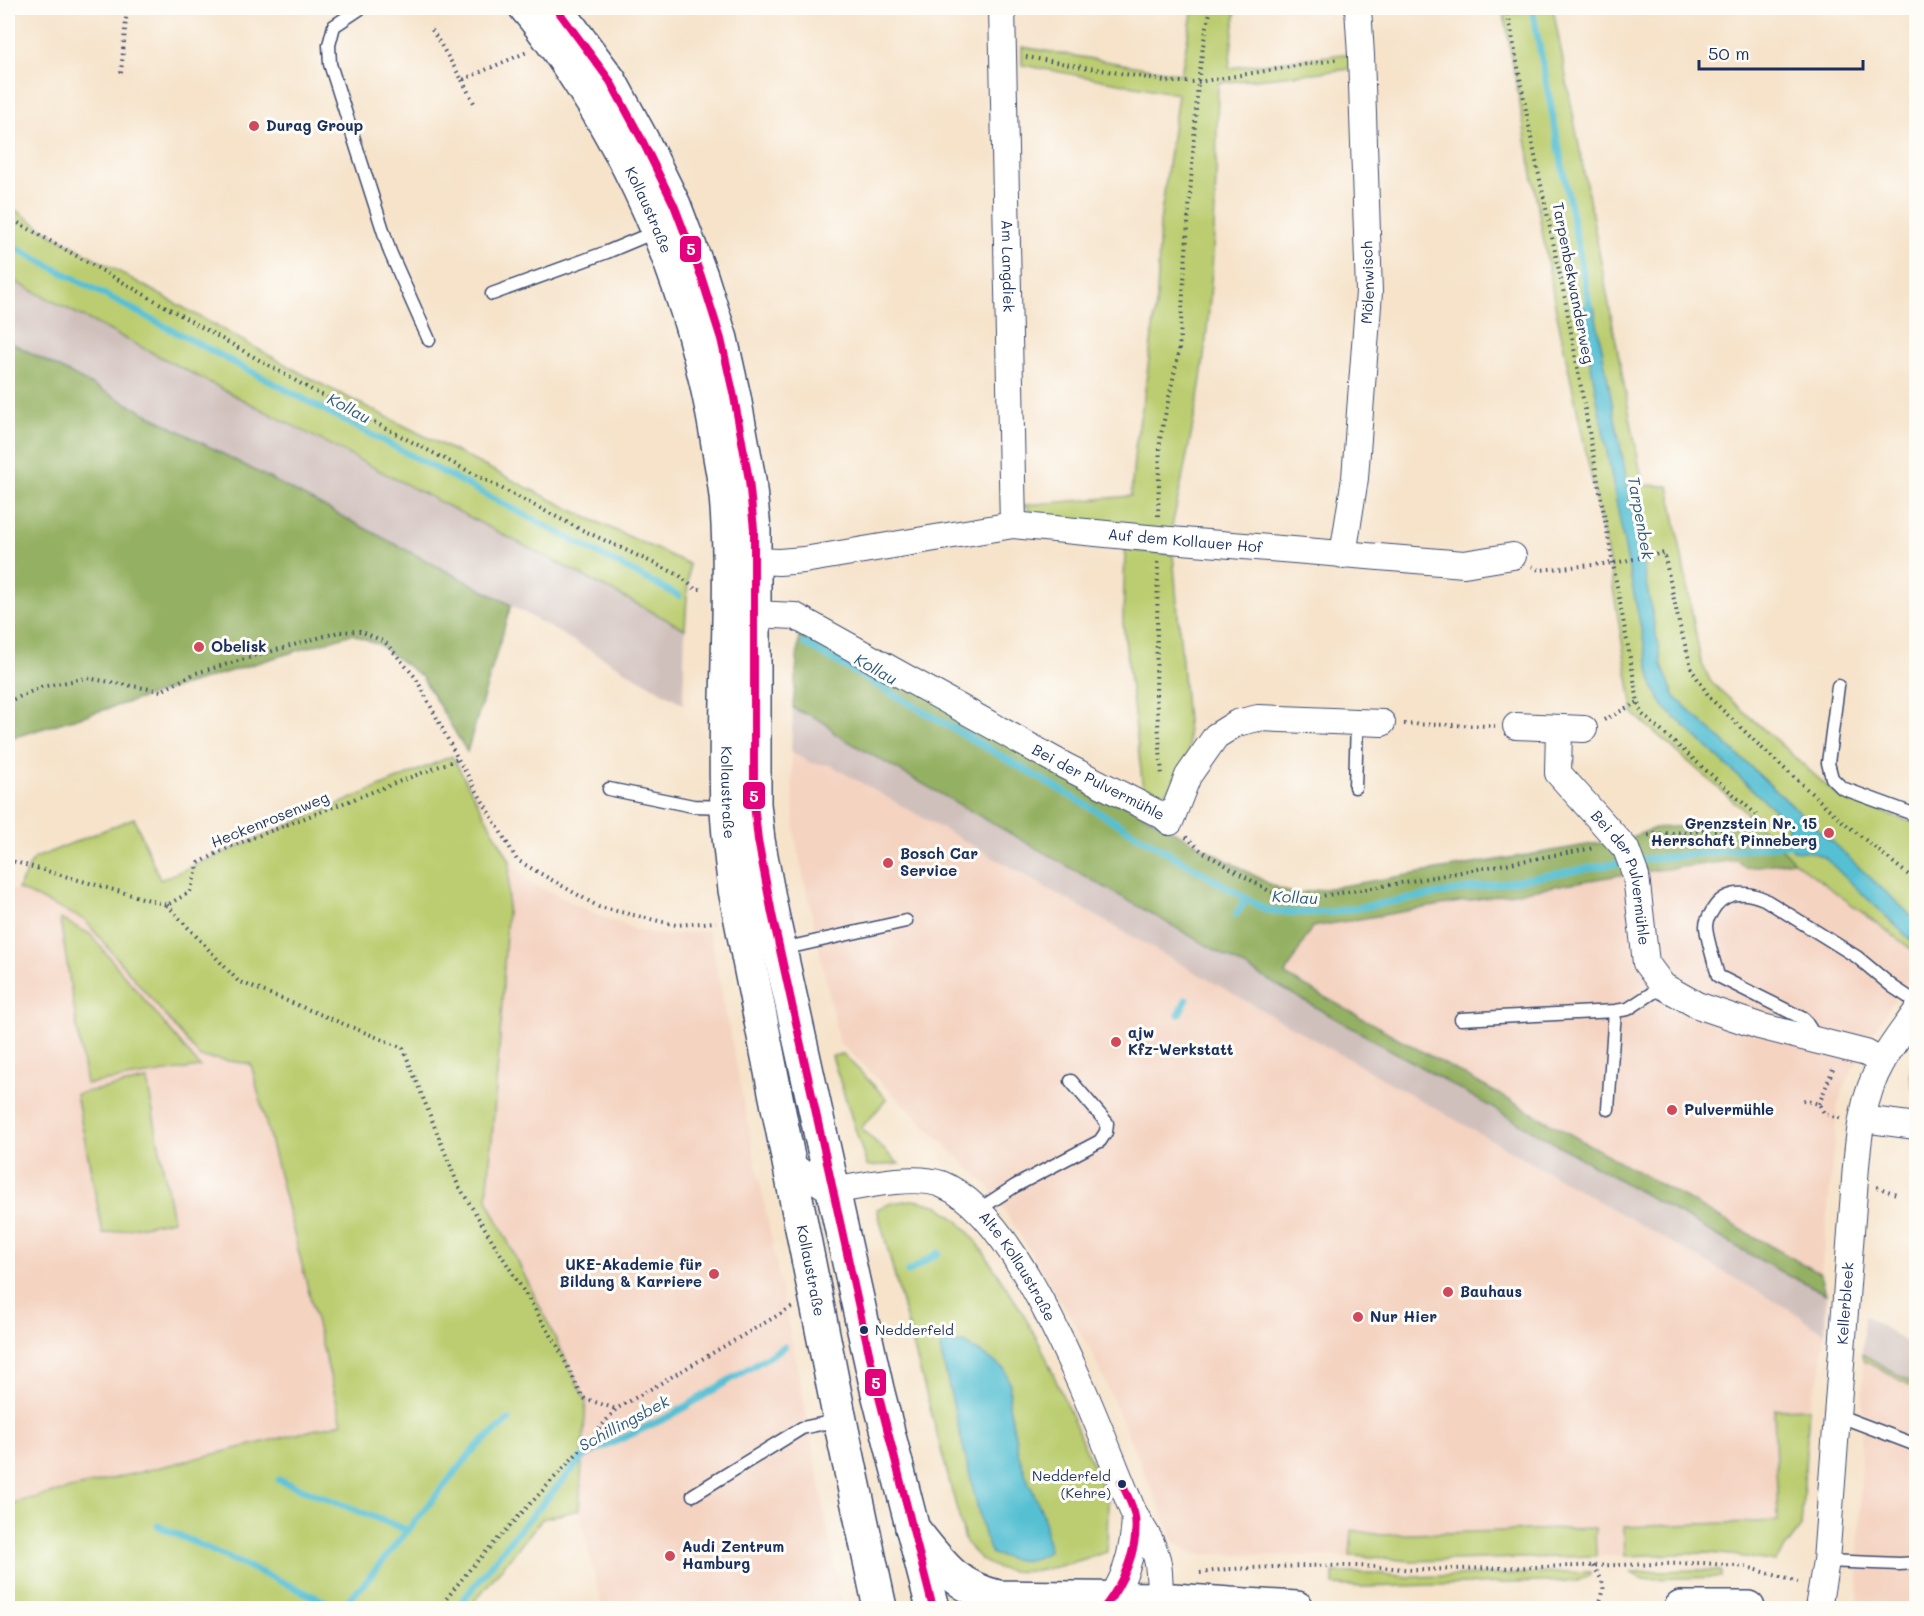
<svg xmlns="http://www.w3.org/2000/svg" width="1924" height="1616" font-family="Mali,sans-serif">
<rect width="100%" height="100%" fill="#fdfcf7"/>
<filter id="ink" filterUnits="userSpaceOnUse"><feTurbulence type="fractalNoise" baseFrequency=".0167" numOctaves="2"/><feDisplacementMap in="SourceGraphic" scale="12" xChannelSelector="R" yChannelSelector="G"/><feConvolveMatrix kernelMatrix="1 2 1 2 8 2 1 2 1" color-interpolation-filters="sRGB"/></filter>
<filter id="wash" filterUnits="userSpaceOnUse"><feTurbulence type="fractalNoise" baseFrequency=".008" numOctaves="4" result="noise"/><feDisplacementMap in="SourceGraphic" scale="24" xChannelSelector="R" yChannelSelector="G"/><feGaussianBlur stdDeviation="1.35" result="paint"/><feColorMatrix in="noise" values="0 0 0 0 0 0 0 0 0 0 0 0 0 0 0 0 0 1.4 0 .05"/><feComposite in="paint" operator="in"/></filter>
<g filter="url(#wash)">
<rect width="100%" height="100%" fill="#f6e3ca"/>
<!-- built -->
<path fill="#f4d3c1" d="M791,752L811,763L830,765L1801,1316L1804,1321L1825,1333L1820,1375L1815,1386L1809,1408L1801,1527L1775,1562L1732,1555L1707,1553L1410,1561L1375,1557L1192,1554L1174,1541L1092,1352L992,1190L839,1042L795,837Z
M1737,860L1745,868L1794,861L1915,952L1916,955V967L1875,1029L1851,1072L1838,1104L1821,1274L1285,975L1312,927L1626,874Z
M510,861L527,881L591,912L636,930L667,935L709,930L807,1416L836,1571L844,1608H602L579,1510L586,1401L487,1199L500,1037Z
M18,889L85,920L200,1057L251,1064L342,1423L8,1504V891Z
M1863,1360L1916,1389V1608H1858Z"/>
<!-- industrial -->
<path fill="#d0c0bc" d="M8,278L685,629L683,704L511,605L8,341Z
M793,708L810,718L815,717L829,725L835,735L1789,1277H1796L1826,1294L1825,1333L1804,1320L1801,1316L830,765L811,763L791,752Z
M1864,1315L1916,1348V1385L1862,1354Z"/>
<!-- green -->
<path fill="#bbcd6f" stroke="#6b7e66" stroke-width="1.5" d="M1193,8H1236L1229,68L1351,53L1350,69L1218,83C1216,182 1215,281 1201,379C1193,430 1182,480 1171,531L1041,519L1024,505L1131,496L1135,447L1144,397L1157,297L1160,222L1178,94L1022,65V47L1181,74Z
M1503,8H1553L1643,485L1669,486L1701,662L1711,682L1838,796L1916,824V955L1915,952L1794,861L1746,812L1634,714L1608,557L1555,305Z
M8,205L48,232L315,381L582,515L689,564L685,629L8,278Z
M1125,550L1173,554L1190,758L1179,779L1163,794L1143,788L1123,623Z
M452,756L510,861L500,1037L487,1199L586,1401L579,1510L542,1519L469,1608H8V1504L342,1423L251,1064L200,1057L85,920L18,889L33,859L134,818L160,880Z
M60,919L90,934L200,1067L86,1084Z
M843,1054L887,1099L861,1128L899,1164L867,1166L832,1056Z
M1916,1056V1094C1909,1081 1908,1069 1916,1056Z
M147,1080L173,1220L103,1234L76,1094Z
M911,1200L920,1201L939,1206L959,1222L977,1242L1021,1310L1042,1348L1108,1501L1107,1552C1061,1565 995,1594 965,1540L877,1209L892,1203Z
M1862,1354L1916,1385V1389L1863,1360Z
M1809,1408L1801,1527L1775,1562L1732,1555L1707,1553L1625,1556L1624,1527L1778,1521L1774,1409Z
M1595,1528L1596,1556L1410,1561L1375,1557L1350,1556L1352,1530L1380,1535Z
M1696,1570L1721,1571V1577L1646,1579H1642L1630,1572Z
M1591,1572V1575L1577,1581L1363,1587L1333,1585V1573H1373L1408,1577Z"/>
<!-- forest -->
<path fill="#94b062" stroke="#587060" stroke-width="1.5" d="M8,341L511,605L467,752L422,677L378,644L352,634L8,739Z
M800,625L1273,886L1294,894L1629,838L1655,828L1742,823L1747,819L1746,812L1794,861L1745,868L1737,860L1626,874L1312,927L1285,975L1821,1274L1826,1294L1796,1278L1790,1277L835,734C825,718 809,717 793,708Z"/>
<!-- water -->
<path fill="#57c0d3" stroke="#397898" stroke-width="1.5" d="M1580,307H1594L1662,666L1675,697L1916,920V945L1825,858L1812,852L1793,850L1786,821L1664,707L1653,687L1629,570Z
M964,1343L988,1357L1005,1370L1010,1384L1009,1405L1018,1452L1027,1478L1043,1514L1049,1551C1028,1566 1015,1560 992,1554L984,1535L940,1349L942,1344Z"/>
<g fill="none" stroke-linecap="round" stroke-linejoin="round">
<!-- stream -->
<path stroke="#57c0d3" stroke-width="7" d="M1532,8L1591,314
M8,244L679,596
M804,643L1064,792L1266,910L1295,913L1333,912L1625,862
M1636,860L1801,843
M1236,914L1246,900
M1179,1014L1186,1000
M908,1272L938,1253
M279,1480L407,1530
M158,1526L335,1606L345,1603L363,1585L475,1448L509,1420
M457,1608L513,1537L584,1456L670,1416L784,1347"/>
</g>
</g>
<g filter="url(#ink)">
<g fill="none" stroke-linecap="round" stroke-linejoin="round">
<!-- lane casing -->
<g stroke="#3c4a6e" stroke-width="15">
<path id="lane" d="M361,8L334,26L329,45L330,64L390,252L429,340
M492,294L607,252L657,231
M1838,686L1828,763L1832,778L1842,788L1916,815
M1355,787L1357,722
M609,789L693,806L726,807
M782,949L906,921
M1461,1019L1615,1011L1628,1009L1663,986
M1810,1039L1811,1030L1804,1019L1718,976C1715,964 1706,937 1706,926C1706,922 1709,916 1711,913C1722,891 1744,890 1764,899L1857,957L1893,987L1916,1002
M1608,1109L1615,1011
M978,1210L1015,1186L1100,1141L1106,1132L1107,1123L1071,1081
M1837,1415L1916,1445
M693,1495L802,1428L840,1420
M1826,1561L1899,1564L1916,1563"/>
</g>
<!-- street casing -->
<g stroke="#3c4a6e" stroke-width="28">
<g id="street">
<path id="s1" d="M1002,8L1013,525"/>
<path id="s2" d="M1343,555L1355,478L1369,292L1361,55L1358,8"/>
<path id="s3" d="M755,561L779,562L804,560L1013,525L1158,539L1464,564L1513,556"/>
<path id="s4" d="M755,614L795,616L1065,766L1163,816L1170,822L1188,776L1216,736L1237,723L1258,718L1382,723"/>
<path d="M1516,726L1584,729"/>
<path id="s5" d="M1559,728L1558,773L1626,849L1636,876L1646,963L1663,986L1697,1005L1759,1026L1866,1053L1882,1062"/>
<path d="M1863,1119L1916,1126"/>
<path id="s6" d="M790,1165L833,1191C861,1186 914,1174 941,1184C1022,1216 1093,1415 1126,1494C1129,1501 1131,1508 1135,1515C1143,1530 1153,1542 1157,1559C1161,1575 1159,1592 1160,1608"/>
<path d="M1104,1608C1126,1582 1134,1549 1135,1515"/>
<path id="s7" d="M1818,1608L1826,1561L1855,1179C1858,1139 1862,1097 1882,1062C1892,1044 1905,1028 1916,1012"/>
</g>
</g>
<!-- secondary casing -->
<g stroke="#3c4a6e" stroke-width="36">
<path id="secondary" d="M912,1528C940,1562 953,1586 998,1597L1159,1599L1230,1604
M1209,1608L1230,1604L1297,1608
M1681,1608H1748"/>
</g>
<!-- primary casing -->
<g stroke="#3c4a6e" stroke-width="36">
<g id="primary">
<path id="s8" d="M526,8C546,31 563,57 580,83C653,195 701,324 720,457C723,473 726,491 727,508C734,607 723,707 727,807C728,835 732,863 735,890L840,1420L880,1608"/>
<path d="M556,8L610,81L642,140L674,205L701,276L721,339L734,397L749,480L754,529V804L758,840L772,914L877,1389L933,1608"/>
</g>
</g>
<!-- path -->
<path stroke="#3c4a6e" stroke-width="4" stroke-dasharray="1.5 4.5" stroke-linecap="butt" d="M267,8L269,11
M1507,8L1531,137L1565,299L1638,702L1642,714L1758,816V822L1750,828L1656,834L1645,836
M432,30L462,80L527,52
M1026,57L1171,82H1198L1339,59
M121,73L127,8
M462,80L474,103
M8,217L312,390L576,527L679,575L695,589H704
M1158,516L1160,439L1179,351L1198,82L1204,40L1211,8
M1158,562L1156,695L1162,776
M1532,566L1539,570L1614,563L1664,553L1679,623L1692,670L1710,698L1764,750L1842,821L1916,881
M8,702L41,687L87,678L161,691L196,673L339,632L360,631L385,642L416,678L458,759L517,860L599,907L676,925L716,922
M1604,720L1638,702
M1404,724L1495,726
M1186,837L1203,852L1271,892L1296,900L1378,887L1594,848
M8,860L167,905L190,892L199,863L229,847L458,759
M167,905L238,981L403,1048L458,1185L557,1345L583,1398L616,1409
M1803,1100L1819,1104L1824,1113L1841,1119
M1819,1104L1833,1069
M1877,1187L1896,1194
M1593,1566C1606,1585 1606,1588 1597,1608
M1200,1573C1211,1572 1221,1569 1232,1569C1292,1566 1352,1563 1412,1570L1703,1563L1747,1567L1798,1582
M439,1608L470,1569L593,1436L616,1409L792,1307"/>
<!-- lane -->
<use href="#lane" stroke="#fff" stroke-width="12"/>
<!-- street -->
<use href="#street" stroke="#fff" stroke-width="26"/>
<!-- secondary -->
<use href="#secondary" stroke="#fff" stroke-width="33"/>
<!-- primary -->
<use href="#primary" stroke="#fff" stroke-width="33"/>
<!-- bus-1 casing -->
<g stroke="#fdfcf7" stroke-width="12">
<path id="bus-1" d="M556,8L610,81L642,140L674,205L701,276L721,339L734,397L749,480L754,529V804L758,840L772,914L877,1389L933,1608
M1104,1608C1123,1583 1139,1549 1135,1517C1133,1505 1126,1493 1121,1482"/>
</g>
<!-- bus-1 -->
<use href="#bus-1" stroke="#e5007d" stroke-width="8"/>
</g>
</g>
<!-- markers -->
<g fill="#d1495b" stroke="#fdfcf7" stroke-width="2">
<circle cx="254" cy="126" r="6"/>
<circle cx="199" cy="647" r="6"/>
<circle cx="1829" cy="833" r="6"/>
<circle cx="888" cy="863" r="6"/>
<circle cx="1116" cy="1042" r="6"/>
<circle cx="1672" cy="1110" r="6"/>
<circle cx="714" cy="1274" r="6"/>
<circle cx="1448" cy="1292" r="6"/>
<circle cx="1358" cy="1317" r="6"/>
<circle cx="670" cy="1556" r="6"/>
</g>
<g fill="#1b2f5e" stroke="#fdfcf7" stroke-width="2">
<circle cx="864" cy="1330" r="5"/>
<circle cx="1122" cy="1484" r="5"/>
</g>
<g text-anchor="middle" stroke-width="6" stroke-linejoin="round" paint-order="stroke">
<!-- bus labels -->
<g font-size="14" fill="#1b2f5e" stroke="#fdfcf7" text-anchor="start">
<text x="875" y="1335">Nedderfeld</text>
<text x="1111" y="1481" text-anchor="end">Nedderfeld<tspan x="1111" dy="17">(Kehre)</tspan></text>
</g>
<!-- poi labels -->
<g font-size="15" font-weight="bold" fill="#1b2f5e" stroke="#fdfcf7" text-anchor="start">
<text x="266" y="131">Durag Group</text>
<text x="211" y="652">Obelisk</text>
<text x="1817" y="829" text-anchor="end">Grenzstein Nr. 15<tspan x="1817" dy="17">Herrschaft Pinneberg</tspan></text>
<text x="900" y="859">Bosch Car<tspan x="900" dy="17">Service</tspan></text>
<text x="1128" y="1038">ajw<tspan x="1128" dy="17">Kfz-Werkstatt</tspan></text>
<text x="1684" y="1115">Pulvermühle</text>
<text x="702" y="1270" text-anchor="end">UKE-Akademie für<tspan x="702" dy="17">Bildung &amp; Karriere</tspan></text>
<text x="1460" y="1297">Bauhaus</text>
<text x="1370" y="1322">Nur Hier</text>
<text x="682" y="1552">Audi Zentrum<tspan x="682" dy="17">Hamburg</tspan></text>
</g>
<!-- street labels -->
<g font-size="15" fill="#1b2f5e" stroke="#fdfcf7">
<text dy="5" stroke="none"><textPath href="#s8" startOffset="237">Kollaustraße</textPath></text>
<text dy="5" stroke="none"><textPath href="#s1" startOffset="258">Am Langdiek</textPath></text>
<text dy="5" stroke="none"><textPath href="#s2" startOffset="274">Mölenwisch</textPath></text>
<text transform="translate(1573 283) rotate(79)" y="5">Tarpenbekwanderweg</text>
<text dy="5" stroke="none"><textPath href="#s3" startOffset="434">Auf dem Kollauer Hof</textPath></text>
<text dy="5" stroke="none"><textPath href="#s4" startOffset="386">Bei der Pulvermühle</textPath></text>
<text dy="5" stroke="none"><textPath href="#s8" startOffset="831">Kollaustraße</textPath></text>
<text transform="translate(270 820) rotate(-22)" y="5">Heckenrosenweg</text>
<text dy="5" stroke="none"><textPath href="#s5" startOffset="172">Bei der Pulvermühle</textPath></text>
<text dy="5" stroke="none"><textPath href="#s6" startOffset="274">Alte Kollaustraße</textPath></text>
<text dy="5" stroke="none"><textPath href="#s8" startOffset="1317">Kollaustraße</textPath></text>
<text dy="5" stroke="none"><textPath href="#s7" startOffset="306">Kellerbleek</textPath></text>
</g>
<!-- water labels -->
<g font-size="16" font-style="italic" fill="#2d5a81" stroke="#fdfcf7">
<text transform="translate(349 408) rotate(28)" y="6">Kollau</text>
<text transform="translate(1641 518) rotate(80)" y="6">Tarpenbek</text>
<text transform="translate(876 669) rotate(30)" y="6">Kollau</text>
<text transform="translate(1295 897) rotate(3)" y="6">Kollau</text>
<text transform="translate(624 1423) rotate(-28)" y="6">Schillingsbek</text>
</g>
</g>
<g stroke="#fdfcf7" stroke-width="2">
<rect x="679" y="235" width="23" height="28" rx="6" fill="#e5007d"/>
<rect x="742" y="781" width="24" height="29" rx="6" fill="#e5007d"/>
<rect x="864" y="1368" width="23" height="29" rx="6" fill="#e5007d"/>
</g>
<g font-size="16" text-anchor="middle" font-weight="bold" fill="#fff">
<text x="691" y="255">5</text>
<text x="754" y="802">5</text>
<text x="876" y="1389">5</text>
</g>
<!-- margin -->
<rect width="1924" height="1616" fill="none" stroke="#fdfcf7" stroke-width="30"/>
<!-- scale -->
<path d="M1699 60v9h164v-9" fill="none" stroke="#1b2f5e" stroke-width="3"/>
<text x="1708" y="60" font-size="18" fill="#1b2f5e" stroke="#fdfcf7" stroke-width="4.5" paint-order="stroke">50 m</text>
</svg>
